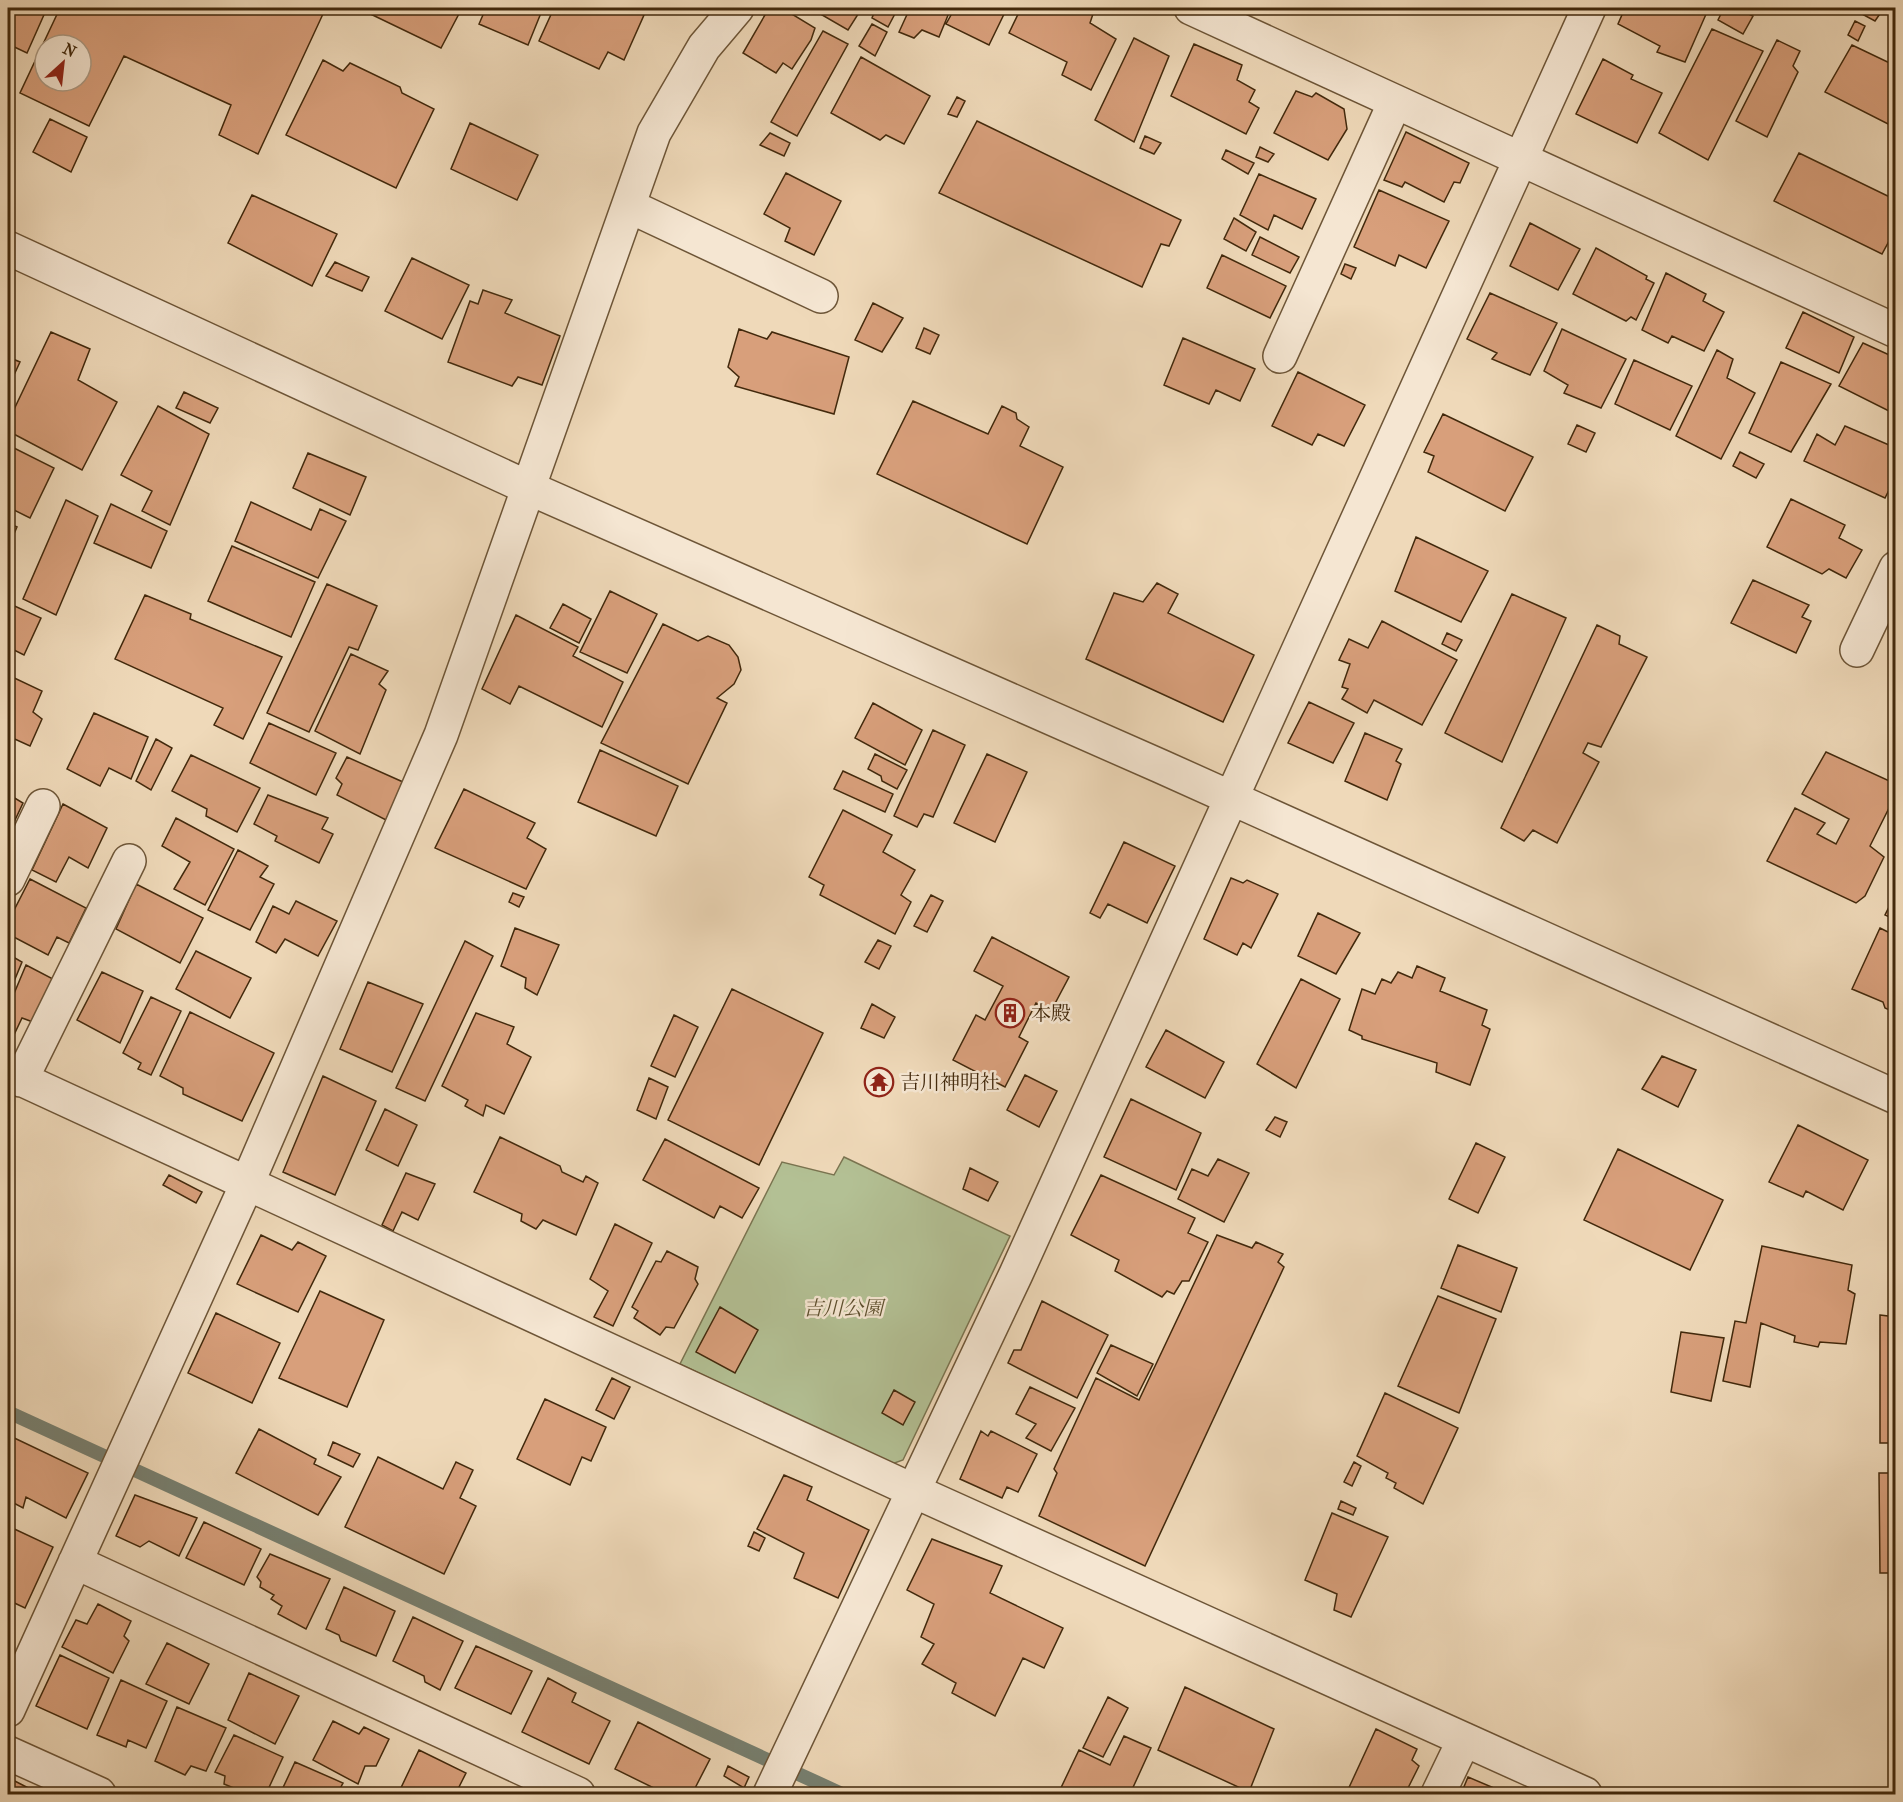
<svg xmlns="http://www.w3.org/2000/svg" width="1903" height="1802" font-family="'IM FELL French Canon','Noto Serif JP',serif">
<rect width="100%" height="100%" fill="#efd9b9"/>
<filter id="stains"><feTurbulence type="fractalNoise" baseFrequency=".00333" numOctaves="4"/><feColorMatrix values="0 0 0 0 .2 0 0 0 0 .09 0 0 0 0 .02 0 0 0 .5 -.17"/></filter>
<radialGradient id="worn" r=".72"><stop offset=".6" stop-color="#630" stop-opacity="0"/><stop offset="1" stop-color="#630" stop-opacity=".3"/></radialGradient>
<!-- green -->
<path fill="#b3c094" stroke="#7a7450" stroke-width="1.5" d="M844,1157L1010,1236L903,1460L889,1465L680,1364L782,1162L834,1175Z"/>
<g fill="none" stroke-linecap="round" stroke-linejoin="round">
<!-- stream -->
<path stroke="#778071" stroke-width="14" d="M8,1412L842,1794"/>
</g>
<!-- building -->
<path fill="#d89f7b" stroke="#42290c" stroke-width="1.5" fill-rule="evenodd" d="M8,8H47L27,53L8,44Z
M60,8H309L323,14L258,154L219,135L231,105L124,56L89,126L20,93ZM45,45H81V81H45Z
M358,8H462L441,48Z
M486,8H543L528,45L479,24Z
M554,8H629L644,15L624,60L608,52L599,69L539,41Z
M769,8H782L815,28L811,40L792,69L783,63L776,73L743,53Z
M810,8H862L848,30Z
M876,8H898L888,27L872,18Z
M910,8H951L939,37L922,30L914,38L899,32Z
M955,8H1007L989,45L946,24Z
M1021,8H1081L1093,14L1090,23L1116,39L1091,90L1062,75L1067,62L1009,33Z
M1625,8H1697L1707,12L1685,62L1657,52L1660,46L1618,24Z
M1724,8H1735L1753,16L1743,34L1718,20Z
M1863,8H1884L1875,21L1860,13Z
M1855,21L1865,26L1858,41L1848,35Z
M872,24L887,32L875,56L859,46Z
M1712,29L1763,51L1708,160L1659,133Z
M823,31L848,44L797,136L771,122Z
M1134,38L1169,56L1134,142L1095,120Z
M1777,40L1800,51L1793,66L1798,72L1767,137L1736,121Z
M1194,44L1242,65L1237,80L1255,90L1249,102L1259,108L1246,134L1171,96Z
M1852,45L1896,66V128L1825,92Z
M861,57L930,96L904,144L886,135L880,140L831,113Z
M1603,59L1633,75L1631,79L1662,93L1637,143L1576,114Z
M323,60L343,71L350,63L400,87L402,93L434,109L396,188L286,135Z
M1296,91L1312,97L1316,93L1344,109L1347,129L1328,160L1274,133Z
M957,97L965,101L957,117L948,114Z
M50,119L87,137L71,172L33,152Z
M977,121L1181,220L1169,246L1161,244L1142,287L939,193Z
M470,123L538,155L517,200L451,169Z
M1406,132L1469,163L1460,183L1454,182L1444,202L1405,182L1402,187L1384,180Z
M770,133L790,143L784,156L760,145Z
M1145,136L1161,143L1154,154L1140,148Z
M1260,147L1274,154L1268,162L1256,157Z
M1226,150L1254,163L1248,174L1222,159Z
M1799,153L1896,200V228L1882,254L1774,201Z
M786,173L841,201L814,255L785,241L790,228L764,214Z
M1259,174L1316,199L1302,229L1274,215L1268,230L1240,215Z
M1379,190L1449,221L1426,268L1399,255L1395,266L1354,247Z
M252,195L337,234L312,286L228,243Z
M1234,218L1256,232L1246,251L1224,239Z
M1530,223L1580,249L1558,290L1510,266Z
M1260,237L1299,257L1290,273L1252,255Z
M1596,248L1647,276L1646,279L1654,283L1636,320L1631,317L1626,321L1573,294Z
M1222,255L1286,286L1270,318L1207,288Z
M412,258L469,285L442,339L385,311Z
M335,262L369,277L362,291L326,276Z
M1345,264L1356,268L1351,279L1341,274Z
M1666,273L1706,294L1703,301L1724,312L1704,351L1672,336L1668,343L1642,330Z
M483,290L512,300L505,313L560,336L542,385L518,377L512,386L448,362L470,301L478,304Z
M1490,293L1557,323L1530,375L1492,359L1497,353L1467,339Z
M873,303L903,318L882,352L855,340Z
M1803,312L1854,337L1839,373L1786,348Z
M924,328L939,335L930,354L916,348Z
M739,329L767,339L772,332L849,357L834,414L735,386L739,377L728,367Z
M1562,329L1626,359L1601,408L1564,393L1568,385L1544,371Z
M51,332L90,349L78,380L117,402L82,470L8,431V422Z
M1183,338L1255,369L1240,401L1216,390L1209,404L1164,385Z
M1863,343L1896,358V405L1891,412L1839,386Z
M1717,350L1733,359L1727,378L1755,393L1721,459L1676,436Z
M8,357L20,362L8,388Z
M1634,360L1692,386L1670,430L1615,404Z
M1781,362L1831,384L1791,452L1749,433Z
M1298,372L1365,405L1344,446L1318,434L1312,445L1272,426Z
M184,392L218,408L210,423L176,408Z
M913,401L988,434L1002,406L1016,413L1017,419L1029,427L1020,446L1063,467L1027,544L877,474Z
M158,406L209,434L170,525L142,511L152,491L121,475Z
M1443,414L1533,457L1505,511L1428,472L1434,456L1424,452Z
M1577,425L1595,433L1586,452L1568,444Z
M1845,426L1896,448V476L1885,498L1804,461L1817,434L1835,445Z
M8,445L54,468L30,518L8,507Z
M1740,452L1764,464L1756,478L1733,466Z
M308,453L366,477L350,515L293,488Z
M1791,499L1845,525L1839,538L1862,550L1846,578L1829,569L1822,574L1767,547Z
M66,500L98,516L56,615L23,599Z
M251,502L311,530L320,509L346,521L318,578L235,541Z
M111,504L167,531L151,568L94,543Z
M8,523L17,527L8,548Z
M1416,537L1488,571L1461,622L1395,591Z
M232,546L315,582L291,637L208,601Z
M1753,580L1809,605L1802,617L1811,621L1796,653L1731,623Z
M1157,583L1178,594L1168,613L1254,655L1223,722L1086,659L1114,593L1143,602Z
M327,584L377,606L358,650L349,647L309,732L267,713Z
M610,591L657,614L627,673L580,652Z
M1512,594L1566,618L1502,762L1445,733Z
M145,595L191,614L190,619L282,657L243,739L214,725L223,708L115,659Z
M8,603L41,618L24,655L8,647Z
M563,604L591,619L579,643L550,628Z
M516,615L578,647L573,656L623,682L602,727L519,686L510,704L482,689Z
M1382,621L1457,660L1422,725L1374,700L1367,713L1342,699L1348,689L1342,687L1350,664L1339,660L1349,639L1368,648Z
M663,624L698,641L708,636L729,645L738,657L741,670L734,684L717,698L727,703L688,784L601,743Z
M1597,625L1620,636L1619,644L1647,657L1601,747L1588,743L1583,753L1599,762L1557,843L1533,830L1524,841L1501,828Z
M1447,633L1462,640L1456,651L1442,644Z
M351,654L388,671L379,684L386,690L360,754L315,731Z
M8,675L42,691L33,712L42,719L30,746L8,736Z
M1309,702L1354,723L1333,763L1288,743Z
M873,703L922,730L905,765L855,738Z
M94,713L148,737L131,779L109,768L100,786L67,769Z
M269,723L336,753L316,795L250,763Z
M933,730L965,745L933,817L924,814L917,827L894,816Z
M1365,733L1402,749L1396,761L1401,764L1387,800L1345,781Z
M156,739L172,748L151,790L136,781Z
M600,750L678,786L656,836L578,802Z
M1826,752L1896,784V794L1870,846L1884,857L1865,896L1856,903L1767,861L1795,808L1825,823L1817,834L1836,844L1849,819L1802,794Z
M875,754L907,770L897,789L882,781L881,776L868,769Z
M987,754L1027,772L995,842L954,823Z
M191,755L260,788L237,832L206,816L207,809L172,791Z
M347,757L403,782L386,820L337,795L342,784L336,778Z
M843,771L893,794L885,812L834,789Z
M464,789L535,823L527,838L546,849L526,889L435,848Z
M8,794L23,803L8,835Z
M268,795L328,818L322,829L333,834L319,863L275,841L277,836L254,824Z
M63,804L107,828L88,868L69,857L56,882L32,870Z
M843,810L892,835L883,852L915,870L901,895L911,902L895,934L820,895L824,885L809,877Z
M176,818L234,849L205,905L174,889L190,862L162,846Z
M1124,842L1175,866L1147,923L1108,904L1100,918L1090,913Z
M238,850L268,866L260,877L274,884L250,930L208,910Z
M1231,878L1243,883L1247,880L1278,894L1251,948L1243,943L1237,955L1204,939Z
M30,879L86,908L69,943L57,937L48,955L8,934V922Z
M136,884L203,918L180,963L116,929Z
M513,893L524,897L519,907L509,902Z
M1896,893V920L1885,915Z
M931,895L943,901L927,932L914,926Z
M296,901L337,921L318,956L285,939L276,953L256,942L273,906L289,914Z
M1318,913L1360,933L1336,974L1298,956Z
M515,928L559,945L537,995L525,988L526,978L501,966Z
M1880,928L1896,936V1013L1885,1008L1883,1002L1852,989Z
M992,937L1069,977L1051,1011L1036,1003L1019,1037L1028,1042L1005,1087L953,1060L976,1015L985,1020L1003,986L974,971Z
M878,940L891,946L879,969L865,962Z
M465,941L493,956L425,1101L396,1088Z
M196,951L251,978L230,1018L176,989Z
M8,954L22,962L8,996Z
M26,965L53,979L33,1022L22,1018L13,1037L8,1034V1008Z
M1417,966L1445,978L1440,991L1487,1010L1482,1025L1490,1029L1470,1085L1436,1072L1437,1063L1362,1039V1036L1349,1030L1362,989L1375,994L1382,979L1391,983L1398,972L1412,978Z
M102,972L143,991L120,1043L77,1020Z
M1301,979L1340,999L1296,1088L1257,1064Z
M368,982L423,1004L392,1072L340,1049Z
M732,989L823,1033L759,1165L668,1120Z
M151,997L181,1011L151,1075L138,1069L141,1063L123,1053Z
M872,1004L895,1017L884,1038L861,1028Z
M190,1012L274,1053L242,1121L183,1094V1088L160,1076Z
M476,1013L514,1027L507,1044L531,1057L504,1114L486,1105L483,1116L465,1106L468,1100L442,1086Z
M674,1015L698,1027L675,1077L651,1066Z
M1166,1030L1224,1062L1205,1098L1146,1067Z
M1662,1056L1696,1070L1678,1107L1642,1089Z
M1025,1075L1057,1091L1039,1127L1007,1110Z
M323,1076L376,1101L335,1195L283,1172Z
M649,1078L668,1087L656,1119L637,1110Z
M1131,1099L1201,1133L1176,1190L1104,1157Z
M385,1109L417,1125L398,1166L366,1150Z
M1275,1117L1287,1122L1280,1137L1266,1130Z
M1798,1125L1868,1160L1843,1210L1806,1191L1803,1197L1769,1182Z
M500,1137L560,1166L562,1172L583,1182L586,1176L598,1183L576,1235L543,1220L536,1229L521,1221L522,1214L474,1192Z
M665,1139L759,1188L742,1218L720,1206L714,1218L643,1180Z
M1476,1143L1505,1157L1478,1213L1449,1199Z
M1618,1149L1723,1200L1690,1270L1584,1220Z
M1218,1159L1249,1173L1224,1222L1178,1199L1192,1169L1208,1176Z
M970,1168L998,1182L988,1201L963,1189Z
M406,1173L435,1184L418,1220L402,1212L393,1231L382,1225Z
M169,1175L202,1192L196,1203L163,1185Z
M1101,1175L1195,1218L1188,1233L1208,1242L1189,1281H1182L1174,1294L1167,1291L1162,1297L1115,1271L1119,1260L1071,1235Z
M615,1224L652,1243L613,1326L594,1317L608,1291L590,1279Z
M261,1235L292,1250L298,1242L326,1256L298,1312L237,1284Z
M1217,1235L1252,1248L1256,1242L1283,1254L1278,1262L1284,1267L1145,1566L1039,1516L1057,1473L1054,1469L1096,1378L1139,1400Z
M1458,1245L1517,1268L1501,1312L1441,1288Z
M1762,1246L1852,1265L1848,1290L1855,1294L1846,1344L1820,1342L1818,1347L1794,1342L1795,1336L1761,1323L1750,1387L1723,1381L1735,1321L1746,1323Z
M667,1251L698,1267L695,1279L698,1284L674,1328L666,1327L660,1335L634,1318L638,1311L632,1307L656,1261L661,1262Z
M320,1291L384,1320L347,1407L279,1378Z
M1438,1296L1496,1319L1459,1413L1398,1386Z
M1042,1301L1108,1335L1077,1398L1008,1363L1014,1350H1021Z
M720,1307L758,1330L735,1373L696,1352Z
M216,1313L280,1343L252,1403L188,1373Z
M1880,1315L1896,1317V1443H1880Z
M1681,1332L1724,1338L1711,1401L1671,1392Z
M1111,1345L1153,1364L1137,1396L1097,1373Z
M612,1378L630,1387L614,1419L596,1410Z
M1030,1387L1075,1408L1051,1451L1026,1438L1036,1424L1016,1414Z
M894,1390L915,1402L903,1425L882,1413Z
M1385,1393L1458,1428L1423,1504L1394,1488L1396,1483L1386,1478L1388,1473L1357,1456Z
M545,1399L606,1427L591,1461L582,1457L570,1485L517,1459Z
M259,1429L316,1459L314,1464L341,1477L318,1515L236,1473Z
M981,1431L988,1436L991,1431L1037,1454L1018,1492L1007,1487L1002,1498L960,1479Z
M8,1435L88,1473L66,1518L26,1497L23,1508L8,1500Z
M333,1442L360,1454L353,1467L328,1455Z
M378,1457L443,1489L456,1462L473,1470L460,1498L476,1506L444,1574L345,1527Z
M1354,1462L1361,1466L1352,1486L1344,1482Z
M1879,1473H1896V1573H1880Z
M784,1475L812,1487L807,1500L869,1530L838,1598L794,1578L804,1553L757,1529Z
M135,1495L197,1518L179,1556L149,1541L140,1547L116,1536Z
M1341,1501L1356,1508L1353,1515L1338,1509Z
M1332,1513L1388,1537L1351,1617L1334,1610L1337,1594L1305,1580Z
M204,1522L261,1549L244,1585L186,1558Z
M8,1526L53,1547L25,1608L8,1600Z
M754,1532L765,1538L759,1551L748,1546Z
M932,1539L1002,1566L990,1593L1063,1628L1044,1668L1023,1658L995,1716L952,1693L956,1683L922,1664L934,1644L921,1637L934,1604L907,1590Z
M270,1554L330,1579L306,1629L278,1614L282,1606L271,1599L274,1595L260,1587L261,1582L257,1577Z
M344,1587L395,1611L376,1656L341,1641L339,1635L326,1629Z
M98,1604L131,1621L124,1636L129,1641L113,1673L62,1647L76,1620L87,1624Z
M413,1617L463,1641L440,1690L425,1682L424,1676L393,1661Z
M167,1643L209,1664L189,1704L146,1684Z
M476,1646L532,1671L511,1714L455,1688Z
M60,1655L109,1678L87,1729L36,1706Z
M249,1673L299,1696L275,1744L228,1720Z
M548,1678L576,1693L572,1702L610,1721L589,1764L522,1732Z
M121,1680L167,1701L146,1748L128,1740L126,1747L97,1735Z
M1185,1687L1274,1729L1249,1792L1158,1750Z
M1108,1697L1128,1708L1103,1757L1083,1748Z
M177,1707L226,1728L206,1771L191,1766L185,1775L155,1761Z
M333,1721L359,1734L364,1727L389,1739L376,1766H365L358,1784L313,1760Z
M638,1722L710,1759L692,1794H666L615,1769Z
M1376,1729L1417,1749L1412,1760L1419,1766L1405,1794H1346Z
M234,1735L283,1757L266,1794H248L224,1784L225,1776L215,1772Z
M1124,1736L1151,1748L1130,1794H1058L1079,1750L1110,1765Z
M419,1750L466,1773L458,1789L464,1794H398Z
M295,1762L343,1783L337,1794H280Z
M728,1766L749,1777L744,1788L724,1776Z
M1468,1777L1508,1794H1461Z
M8,1779H11L40,1794H8Z"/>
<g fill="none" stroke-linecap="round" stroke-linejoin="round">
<!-- minor casing -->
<g stroke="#6d5537" stroke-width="36">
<path id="minor" d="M1191,8L1896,331
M629,206L821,296
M8,248L529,488L1160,766L1896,1097
M1280,356L1395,102
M1857,650L1896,568
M8,879L43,806
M8,1073L914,1491L1585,1794
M21,1080L129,861
M75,1562L578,1794
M8,1710L247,1184L441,735L654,133L704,47L737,8
M8,1753L99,1794
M770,1794L1016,1274L1589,8
M1438,1794L1464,1740"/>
</g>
<!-- minor -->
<use href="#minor" stroke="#f5e6d2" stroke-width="33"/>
</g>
<!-- icons -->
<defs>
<g id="building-ring" transform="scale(1.5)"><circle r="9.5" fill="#f5e6d2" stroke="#8f2418" stroke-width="1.5"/><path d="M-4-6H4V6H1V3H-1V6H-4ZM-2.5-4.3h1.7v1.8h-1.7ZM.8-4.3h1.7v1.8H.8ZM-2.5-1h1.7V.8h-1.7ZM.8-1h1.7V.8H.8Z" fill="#8f2418"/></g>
<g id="temple-ring" transform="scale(1.5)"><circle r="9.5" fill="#f5e6d2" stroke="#8f2418" stroke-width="1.5"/><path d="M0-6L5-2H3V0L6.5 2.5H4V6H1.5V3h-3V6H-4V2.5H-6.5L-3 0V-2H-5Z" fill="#8f2418"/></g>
</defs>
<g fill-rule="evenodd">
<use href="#building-ring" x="1010" y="1013"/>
<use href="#temple-ring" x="879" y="1082"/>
</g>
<g text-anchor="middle" stroke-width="5" stroke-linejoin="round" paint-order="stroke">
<!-- poi labels -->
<g font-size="20" fill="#42290c" stroke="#f5e6d2" text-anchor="start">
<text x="1031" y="1020">本殿</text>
<text x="900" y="1089">吉川神明社</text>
</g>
<!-- park labels -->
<g font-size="20" font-style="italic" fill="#5e4f2e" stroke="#f5e6d2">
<text x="843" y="1315">吉川公園</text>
</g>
</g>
<!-- margin -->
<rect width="1903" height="1802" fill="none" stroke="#efd9b9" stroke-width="30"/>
<rect x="9" y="9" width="1885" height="1784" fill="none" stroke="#42290c" stroke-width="3"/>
<rect x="15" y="15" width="1873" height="1772" fill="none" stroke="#42290c" stroke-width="1.5"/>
<!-- north arrow -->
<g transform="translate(63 63) rotate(27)"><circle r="28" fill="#f5e6d2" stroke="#ad9a83" stroke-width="1.5"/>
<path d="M0-4.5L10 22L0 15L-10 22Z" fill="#8f2418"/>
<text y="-9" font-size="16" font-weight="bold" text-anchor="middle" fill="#42290c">N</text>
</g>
<rect width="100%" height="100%" filter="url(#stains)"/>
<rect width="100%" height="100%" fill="url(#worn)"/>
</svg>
